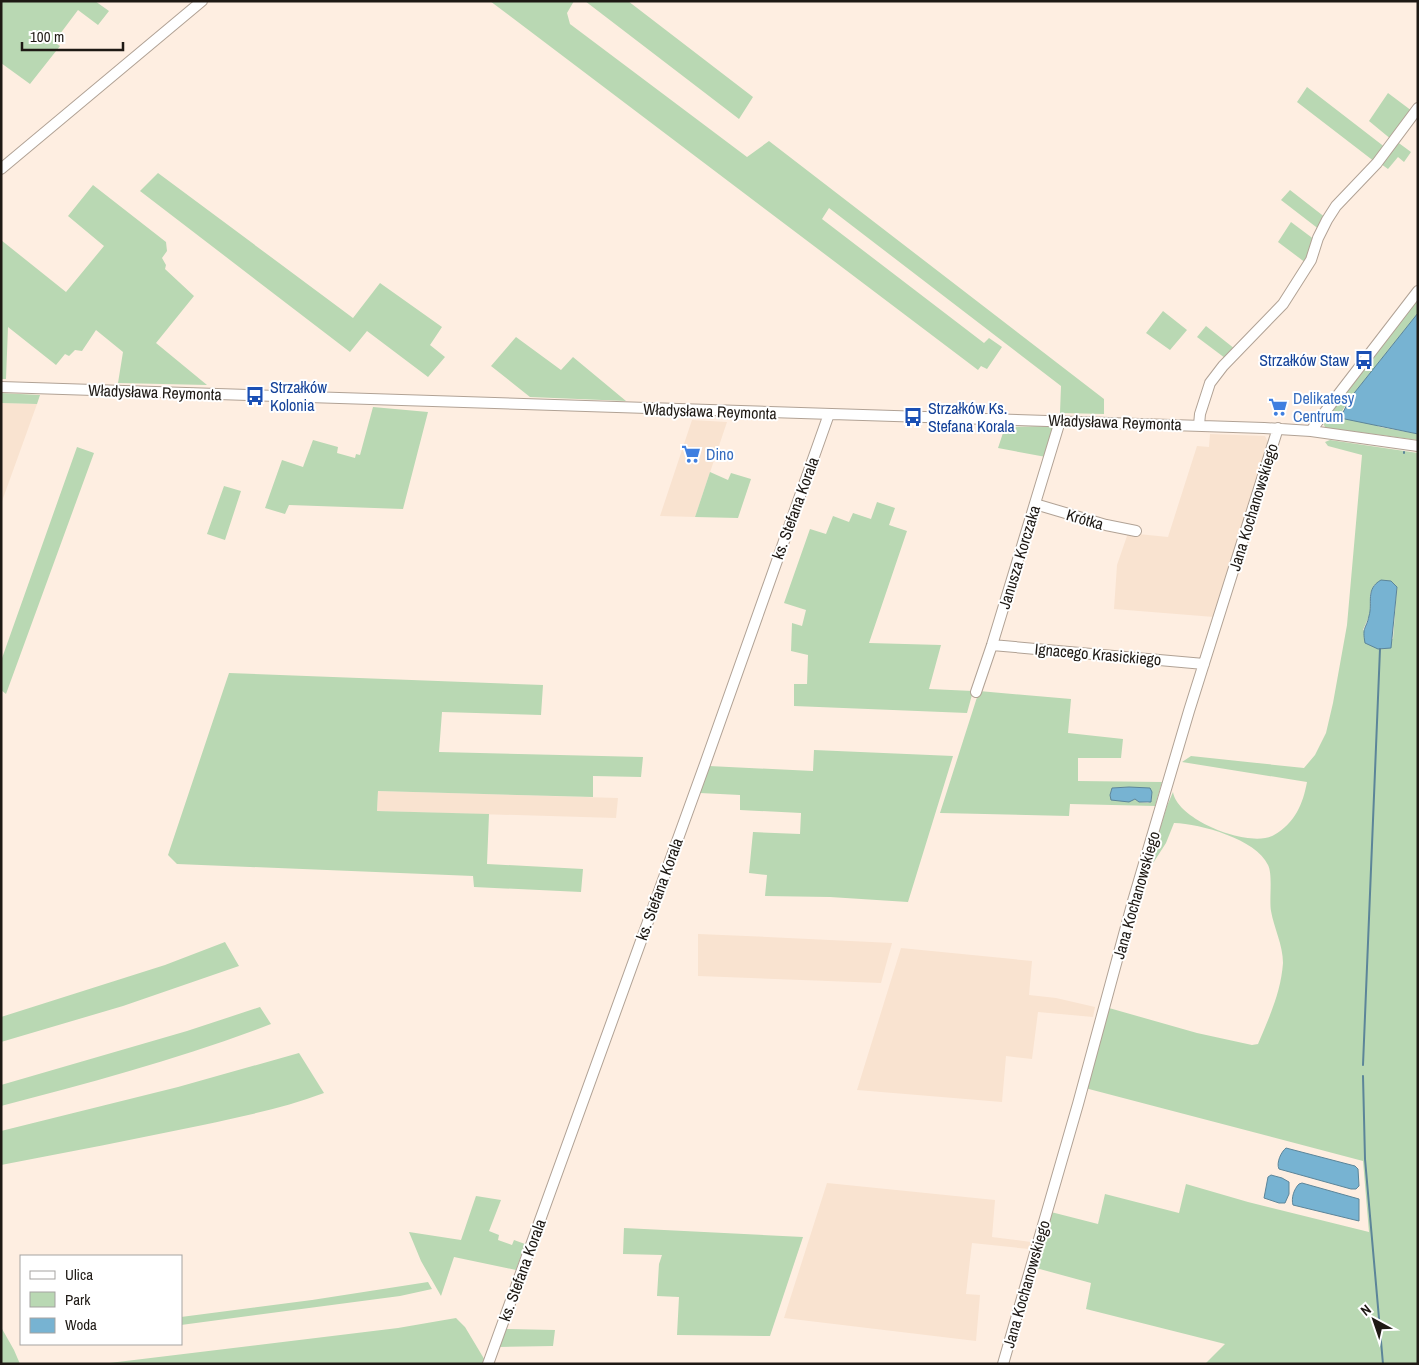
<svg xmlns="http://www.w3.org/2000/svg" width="1419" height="1365" font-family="'Archivo Narrow',sans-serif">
<rect width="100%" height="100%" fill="#feeee1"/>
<!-- built -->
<path fill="#f9e3d0" d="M1,403L37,404L1,504Z
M692,420L727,422L695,517L660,516Z
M1210,434L1265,436L1268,442L1214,617L1114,609L1117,565L1128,533L1168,537L1197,446L1209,447Z
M378,791L618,798L616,818L377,811Z
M698,934L746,936L892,943L881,983L698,976Z
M901,948L1032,961L1029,995L1056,998L1095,1007L1093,1017L1038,1012L1032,1059L1006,1056L1002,1102L857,1090Z
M827,1183L995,1200L992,1237L1031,1242L1029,1249L972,1243L966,1294L980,1295L976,1341L784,1318Z"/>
<!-- green -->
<path fill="#b9d8b3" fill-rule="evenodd" d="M1,1H95L109,11L98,25L78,10L54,42L60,46L30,84L1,63Z
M490,1H574L567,13L570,24L747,157L769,141L1104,399V414L1060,413L1061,386L829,208L822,219L984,343L989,338L1002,347L987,369L981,366L978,370Z
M585,1H628L753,97L739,119Z
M1307,87L1386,148L1375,162L1297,102Z
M1388,93L1412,111L1392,140L1369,121Z
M1396,141L1411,152L1404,162L1398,157L1388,169L1381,164Z
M158,173L353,318L380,283L442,327L430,345L445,357L428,377L367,331L350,352L140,191Z
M93,185L166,242L167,251L162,258L166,265L165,269L194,296L156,343L207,385L118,383L123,352L96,330L82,351L75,350L69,356L65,354L56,365L8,327L6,379H1V240L66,292L104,246L68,216Z
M1290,190L1326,218L1320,230L1281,200Z
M1291,222L1315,240L1306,263L1278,242Z
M1418,295V313L1351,397L1342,411L1380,427L1418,434V440L1343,430L1339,431L1325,427L1323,423Z
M1163,311L1187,330L1170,350L1146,333Z
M1206,326L1235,349L1225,358L1197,337Z
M516,337L561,370L573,357L626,401L530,397L491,366Z
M1,393L40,395L37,404L1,403Z
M373,407L428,412L403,509L289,505L285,514L265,508L282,460L303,467L313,440L338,447L337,453L355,458L356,454L360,455Z
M1050,426L1053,428L1046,457L998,448L1005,427Z
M1330,440L1418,453V1364H1205L1225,1344L1086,1309L1091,1283L1036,1268L1051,1212L1098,1224L1105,1194L1179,1213L1186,1184L1248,1202L1369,1232L1363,1161L1085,1088L1109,1008L1197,1033L1252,1045L1258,1044C1269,1018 1281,992 1283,963C1283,945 1274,928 1271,911C1269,899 1273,875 1268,865C1256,839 1201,824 1174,823L1166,843L1146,874L1167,806L1173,792C1177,820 1250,849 1274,835C1295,823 1303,804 1307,782L1182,762L1191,756L1304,768L1315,755L1326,733L1333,703L1347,625L1362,455L1328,446L1325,442ZM1374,585L1397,587L1393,639L1363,630L1370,614V594Z
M77,447L94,453L6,694L1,690V661Z
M710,472L728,480L731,473L751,479L738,518L695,517Z
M224,486L241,491L225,540L207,534Z
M877,502L895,508L889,525L907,531L869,643L941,645L929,689L973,691L967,713L794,706V684H807L808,655L791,651L792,623L802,626L806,610L784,603L810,529L826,534L833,516L849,522L853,513L871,519Z
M229,673L543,685L541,715L442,712L439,752L643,757L641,777L593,776V797L378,791L377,811L489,814L487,864L583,869L581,892L474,887L473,876L177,864L168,855Z
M979,691L1071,699L1068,733L1123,739L1121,758H1078V781L1162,782L1155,806L1070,804L1069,816L940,813ZM1129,787L1152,792V800L1148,803L1139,802L1136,799L1133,800L1110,795L1112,788Z
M814,750L953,756L908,902L830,897L765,896L767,875L749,873L753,832L800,834L801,813L740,810V795L700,793L709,766L813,771Z
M225,942L239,966L123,1006L1,1042V1017L165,965Z
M260,1007L271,1024C183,1058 92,1082 1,1106V1085L187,1031Z
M299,1053L324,1093C285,1108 243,1116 203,1125C136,1139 68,1152 1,1165V1131L178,1087Z
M476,1196L501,1200L489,1231L499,1235L498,1240L512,1245L514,1240L525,1244L516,1270L454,1257L441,1296L421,1261L409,1232L461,1240Z
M624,1228L803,1237L770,1336L677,1335L679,1297L657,1296L659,1264L662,1255L623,1254Z
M428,1282L432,1289L400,1296L181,1325V1317L312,1300Z
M456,1318L465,1327L486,1362L483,1364H101L398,1328Z
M1,1327L14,1350L20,1364H1Z
M505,1329L555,1330L553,1346L499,1347Z"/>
<!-- water -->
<path fill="#77b3d2" stroke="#5c8599" d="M1418,313V434L1340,418L1351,397Z
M1381,580L1391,581L1397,587L1391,648L1378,649L1365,643C1362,626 1366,630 1369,616C1373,603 1365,589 1381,580Z
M1129,787L1150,788L1152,792L1151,802H1139L1135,799L1129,802L1111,800L1110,795L1112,788Z
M1286,1148L1355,1166L1358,1169L1359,1186L1356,1189H1351L1279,1169C1276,1163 1281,1152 1286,1148Z
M1271,1175L1282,1178L1289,1182V1194L1285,1203H1279L1264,1198L1268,1177Z
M1302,1183L1359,1199V1221L1293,1205C1291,1198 1294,1189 1299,1184Z"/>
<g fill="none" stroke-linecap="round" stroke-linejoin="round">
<!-- stream -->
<path stroke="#5c8599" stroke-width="2" d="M1404,453V452
M1363,1065L1380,649
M1363,1076L1365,1159L1383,1364"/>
<!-- minor casing -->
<g stroke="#b1a295" stroke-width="12">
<path id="minor" d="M1,169L202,1
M1,387L1264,428L1311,431L1418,446
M1199,425L1200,414L1210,383L1223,366L1283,304L1311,260L1318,238L1327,220L1336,206L1377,163L1418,108
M1311,431L1321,417L1418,291
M1035,504L1106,525L1136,531
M992,645L1204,664
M976,692L992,645L1060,421
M488,1364L705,764L829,414
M1003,1364L1078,1104L1133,901L1189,711L1278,428"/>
</g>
<!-- minor -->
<use href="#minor" stroke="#fff" stroke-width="10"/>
</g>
<!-- icons -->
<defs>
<g id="bus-bare" transform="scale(1.5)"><path d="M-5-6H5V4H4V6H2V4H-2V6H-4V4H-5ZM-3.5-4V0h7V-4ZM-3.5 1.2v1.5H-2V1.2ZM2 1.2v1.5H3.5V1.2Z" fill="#1a4fb4" stroke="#fff" stroke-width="2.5" paint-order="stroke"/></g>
<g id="supermarket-bare" transform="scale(1.5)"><path d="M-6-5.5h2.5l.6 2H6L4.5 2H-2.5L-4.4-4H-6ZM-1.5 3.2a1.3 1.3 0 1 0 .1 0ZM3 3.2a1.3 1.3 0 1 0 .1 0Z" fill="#3f7fe0" stroke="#fff" stroke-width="2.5" paint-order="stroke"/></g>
</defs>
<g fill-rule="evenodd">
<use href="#bus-bare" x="1364" y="360"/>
<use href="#bus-bare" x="255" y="396"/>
<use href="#supermarket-bare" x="1278" y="407"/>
<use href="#bus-bare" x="913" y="417"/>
<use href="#supermarket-bare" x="691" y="454"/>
</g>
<g text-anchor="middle" stroke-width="4" stroke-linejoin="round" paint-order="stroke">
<!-- transit labels -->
<g font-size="16" fill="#164399" stroke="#fff" text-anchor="start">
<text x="1349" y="366" text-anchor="end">Strzałków Staw</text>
<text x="270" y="393">Strzałków<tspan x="270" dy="18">Kolonia</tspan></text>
<text x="928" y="414">Strzałków Ks.<tspan x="928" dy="18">Stefana Korala</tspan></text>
</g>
<!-- street labels -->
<g font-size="16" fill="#1e1914" stroke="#fff">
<text transform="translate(155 392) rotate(2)" y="6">Władysława Reymonta</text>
<text transform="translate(710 411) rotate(2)" y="6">Władysława Reymonta</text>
<text transform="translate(1115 422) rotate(2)" y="6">Władysława Reymonta</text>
<text transform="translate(1253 507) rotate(-73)" y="6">Jana Kochanowskiego</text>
<text transform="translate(795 508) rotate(-70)" y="6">ks. Stefana Korala</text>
<text transform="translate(1085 519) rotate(16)" y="6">Krótka</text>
<text transform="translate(1019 557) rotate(-73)" y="6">Janusza Korczaka</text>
<text transform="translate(1098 654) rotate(5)" y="6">Ignacego Krasickiego</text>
<text transform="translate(659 889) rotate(-70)" y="6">ks. Stefana Korala</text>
<text transform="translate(1136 895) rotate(-74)" y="6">Jana Kochanowskiego</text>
<text transform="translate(522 1270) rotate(-70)" y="6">ks. Stefana Korala</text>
<text transform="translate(1026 1284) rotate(-74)" y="6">Jana Kochanowskiego</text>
</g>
<!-- shop labels -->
<g font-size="16" fill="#366cbe" stroke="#fff" text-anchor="start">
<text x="1293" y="404">Delikatesy<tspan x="1293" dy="18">Centrum</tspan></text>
<text x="706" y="460">Dino</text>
</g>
</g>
<!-- border -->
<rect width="1419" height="1365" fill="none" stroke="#1e1914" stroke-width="5"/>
<!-- legend -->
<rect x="20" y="1255" width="162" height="90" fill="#ffffff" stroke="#a5a3a1"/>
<rect x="30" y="1271" width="25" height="8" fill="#ffffff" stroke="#a5a3a1"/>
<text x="65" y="1280" font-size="15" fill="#1e1914">Ulica</text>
<rect x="30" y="1292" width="25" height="15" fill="#b9d8b3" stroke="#a5a3a1"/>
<text x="65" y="1305" font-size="15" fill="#1e1914">Park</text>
<rect x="30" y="1318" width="25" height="15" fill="#77b3d2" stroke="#a5a3a1"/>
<text x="65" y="1330" font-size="15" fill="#1e1914">Woda</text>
<!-- north arrow -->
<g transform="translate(1374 1320) rotate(320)" stroke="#ffffff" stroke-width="4" paint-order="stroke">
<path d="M0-4L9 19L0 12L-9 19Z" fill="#1e1914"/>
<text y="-8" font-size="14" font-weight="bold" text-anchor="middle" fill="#1e1914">N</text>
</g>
<!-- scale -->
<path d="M22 42v8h101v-8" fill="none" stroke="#1e1914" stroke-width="2.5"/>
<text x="30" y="42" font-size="15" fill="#1e1914" stroke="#ffffff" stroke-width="4" paint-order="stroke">100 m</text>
</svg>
